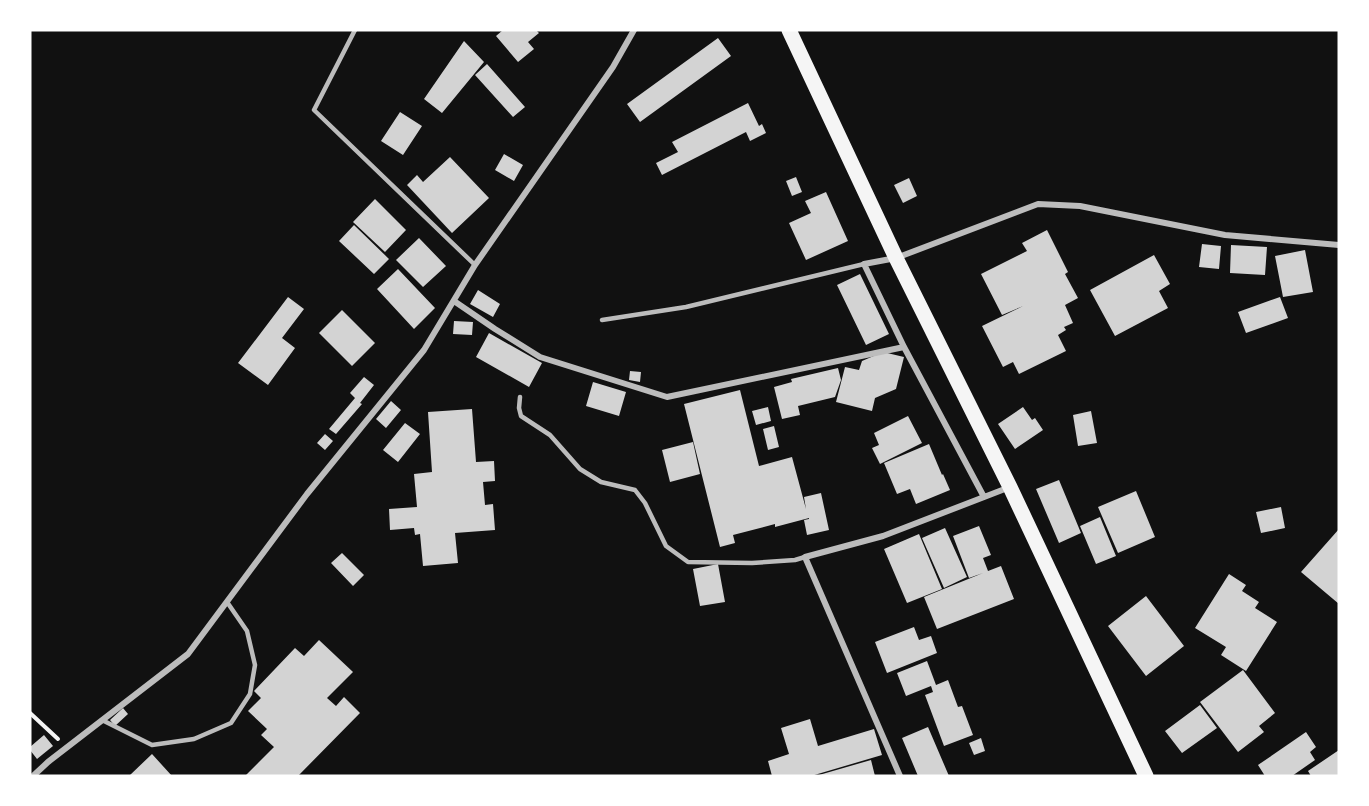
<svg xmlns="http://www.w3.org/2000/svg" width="1369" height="806" font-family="'Libre Baskerville',serif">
<rect width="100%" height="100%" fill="#111"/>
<!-- building -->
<path fill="#d3d3d3" d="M503,30H536L539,33L528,42L534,49L518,62L496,36Z
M718,38L731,56L640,122L627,104Z
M464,41L484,62L442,113L424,99Z
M487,64L525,107L513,117L475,75Z
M748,103L759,126L762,124L766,133L750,141L746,132L662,175L656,163L678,152L672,142Z
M400,112L422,126L403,155L381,141Z
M504,154L523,165L514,181L495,170Z
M450,157L489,198L452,233L407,185L417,175L423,182Z
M796,177L802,192L792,196L786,181Z
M909,178L917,196L903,203L894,185Z
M826,192L848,241L806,260L789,223L811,213L805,201Z
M375,199L406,230L385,252L353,222Z
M354,225L389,259L374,274L339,241Z
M1047,230L1068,272L1065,274L1078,298L1065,305L1073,323L1064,327L1066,330L1058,335L1066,351L1019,374L1013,362L1003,367L982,326L1023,306L1002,315L981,274L1027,251L1022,243Z
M419,238L446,266L423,287L396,260Z
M1202,244L1221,246L1219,269L1199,267Z
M1231,245L1267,247L1265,275L1230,273Z
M1305,250L1313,292L1283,297L1275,256Z
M1154,255L1170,284L1159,291L1168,308L1115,336L1090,290Z
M398,269L435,308L414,329L377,289Z
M860,274L889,334L866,345L837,285Z
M478,290L500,304L493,317L470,304Z
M288,297L304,309L282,338L295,348L268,385L238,363Z
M1280,297L1288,318L1246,333L1238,312Z
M342,310L375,343L352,366L319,333Z
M454,321L473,322L472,335L453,334Z
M489,333L542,363L529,387L476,357Z
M883,352L904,357L896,389L875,398L872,411L836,402L845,367L859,370L862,361Z
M838,368L841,380L835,397L798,406L800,415L782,419L774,387L792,382L791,379Z
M630,371L641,372L640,382L629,380Z
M364,377L374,385L360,403L362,404L336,434L329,429L355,398L350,393Z
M593,382L626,392L619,416L586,406Z
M740,390L759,466L792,457L806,509L804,497L821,493L829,530L807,535L804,520L809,519V518L775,527V524L733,535L735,543L720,547L684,404Z
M391,401L401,410L386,428L376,419Z
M768,407L771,421L756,425L752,411Z
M1023,407L1032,420L1035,418L1043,430L1015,449L998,424Z
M472,409L476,462L494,461L495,481L483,482L485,505L493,504L495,530L455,533L458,563L423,566L420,534L415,535L414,528L390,530L389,509L417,507L414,474L432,472L428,412Z
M1091,411L1097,443L1078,446L1073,415Z
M908,416L922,443L880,464L872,448L879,445L874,433Z
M405,423L420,434L398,462L383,450Z
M774,426L779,447L768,450L763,429Z
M325,434L333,441L325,450L317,443Z
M693,442L700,474L670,482L662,450Z
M929,444L942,475L943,474L950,490L916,504L910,489L897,494L884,463Z
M1059,480L1081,533L1059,543L1036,489Z
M1136,491L1155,537L1118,553L1098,507Z
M1281,507L1285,528L1261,533L1256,512Z
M1100,517L1116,556L1096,564L1080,526Z
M979,526L991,555L983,558L988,571L1001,566L1014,599L937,629L924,597L983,573L969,578L953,536Z
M945,528L967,577L944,588L922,538Z
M1339,529V604L1301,572Z
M919,534L942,589L907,603L884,549Z
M342,553L364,575L353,586L331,563Z
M718,564L725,602L700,606L693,569Z
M1229,574L1246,585L1242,591L1259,602L1255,608L1277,622L1246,671L1221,655L1226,647L1195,628Z
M1146,596L1184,646L1146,676L1108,626Z
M914,627L919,640L931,636L937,653L887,673L875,642Z
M319,640L353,672L327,698L336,706L344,697L360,713L298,776H245L274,747L261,735L267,729L248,711L261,698L254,691L295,648L304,656Z
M927,661L936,685L948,680L958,707L962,706L973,735L944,746L925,695L933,692L931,686L906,696L897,673Z
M1243,670L1275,713L1259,726L1264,732L1238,752L1200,702Z
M1200,705L1217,728L1182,753L1165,731Z
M123,708L128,714L115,726L110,720Z
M810,719L818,746L874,729L882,755L811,776H772L768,761L789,754L781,728Z
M928,727L949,776H918L902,738Z
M1306,732L1316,747L1310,752L1315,760L1292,776H1265L1258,765Z
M44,735L53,746L37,759L30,750V747Z
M981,738L985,751L974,755L969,743Z
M1339,750V776H1311L1308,771Z
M152,754L172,776H129Z
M871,760L875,776H819V775Z"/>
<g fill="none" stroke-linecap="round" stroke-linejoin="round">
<!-- path -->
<path stroke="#f5f5f5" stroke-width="4" d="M30,713L58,739"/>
<!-- service -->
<path stroke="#bcbcbc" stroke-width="4.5" d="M355,30L314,110L475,265
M602,320L686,307L864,264
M520,397L519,408L521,416L550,435L580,469L601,482L635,490L645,503L666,546L688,562L752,563L795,560L805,557
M102,720L152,745L194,739L231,723L250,694L255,665L247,631L227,602"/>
<!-- minor -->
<path stroke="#bcbcbc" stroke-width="6" d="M454,301L495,329L540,357L667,397L904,347
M984,497L904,347L864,264L896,258L1038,204L1080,206L1225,235L1339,245
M33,776L48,762L188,654L307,494L424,350L475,265L613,67L634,30
M900,776L805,557L883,536L1010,487"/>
<!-- primary -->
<path stroke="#f5f5f5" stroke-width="15" d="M789,30L896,258L1010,487L1146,776"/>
</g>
<!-- border -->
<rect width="1369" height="806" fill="none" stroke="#ffffff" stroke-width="63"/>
</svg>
